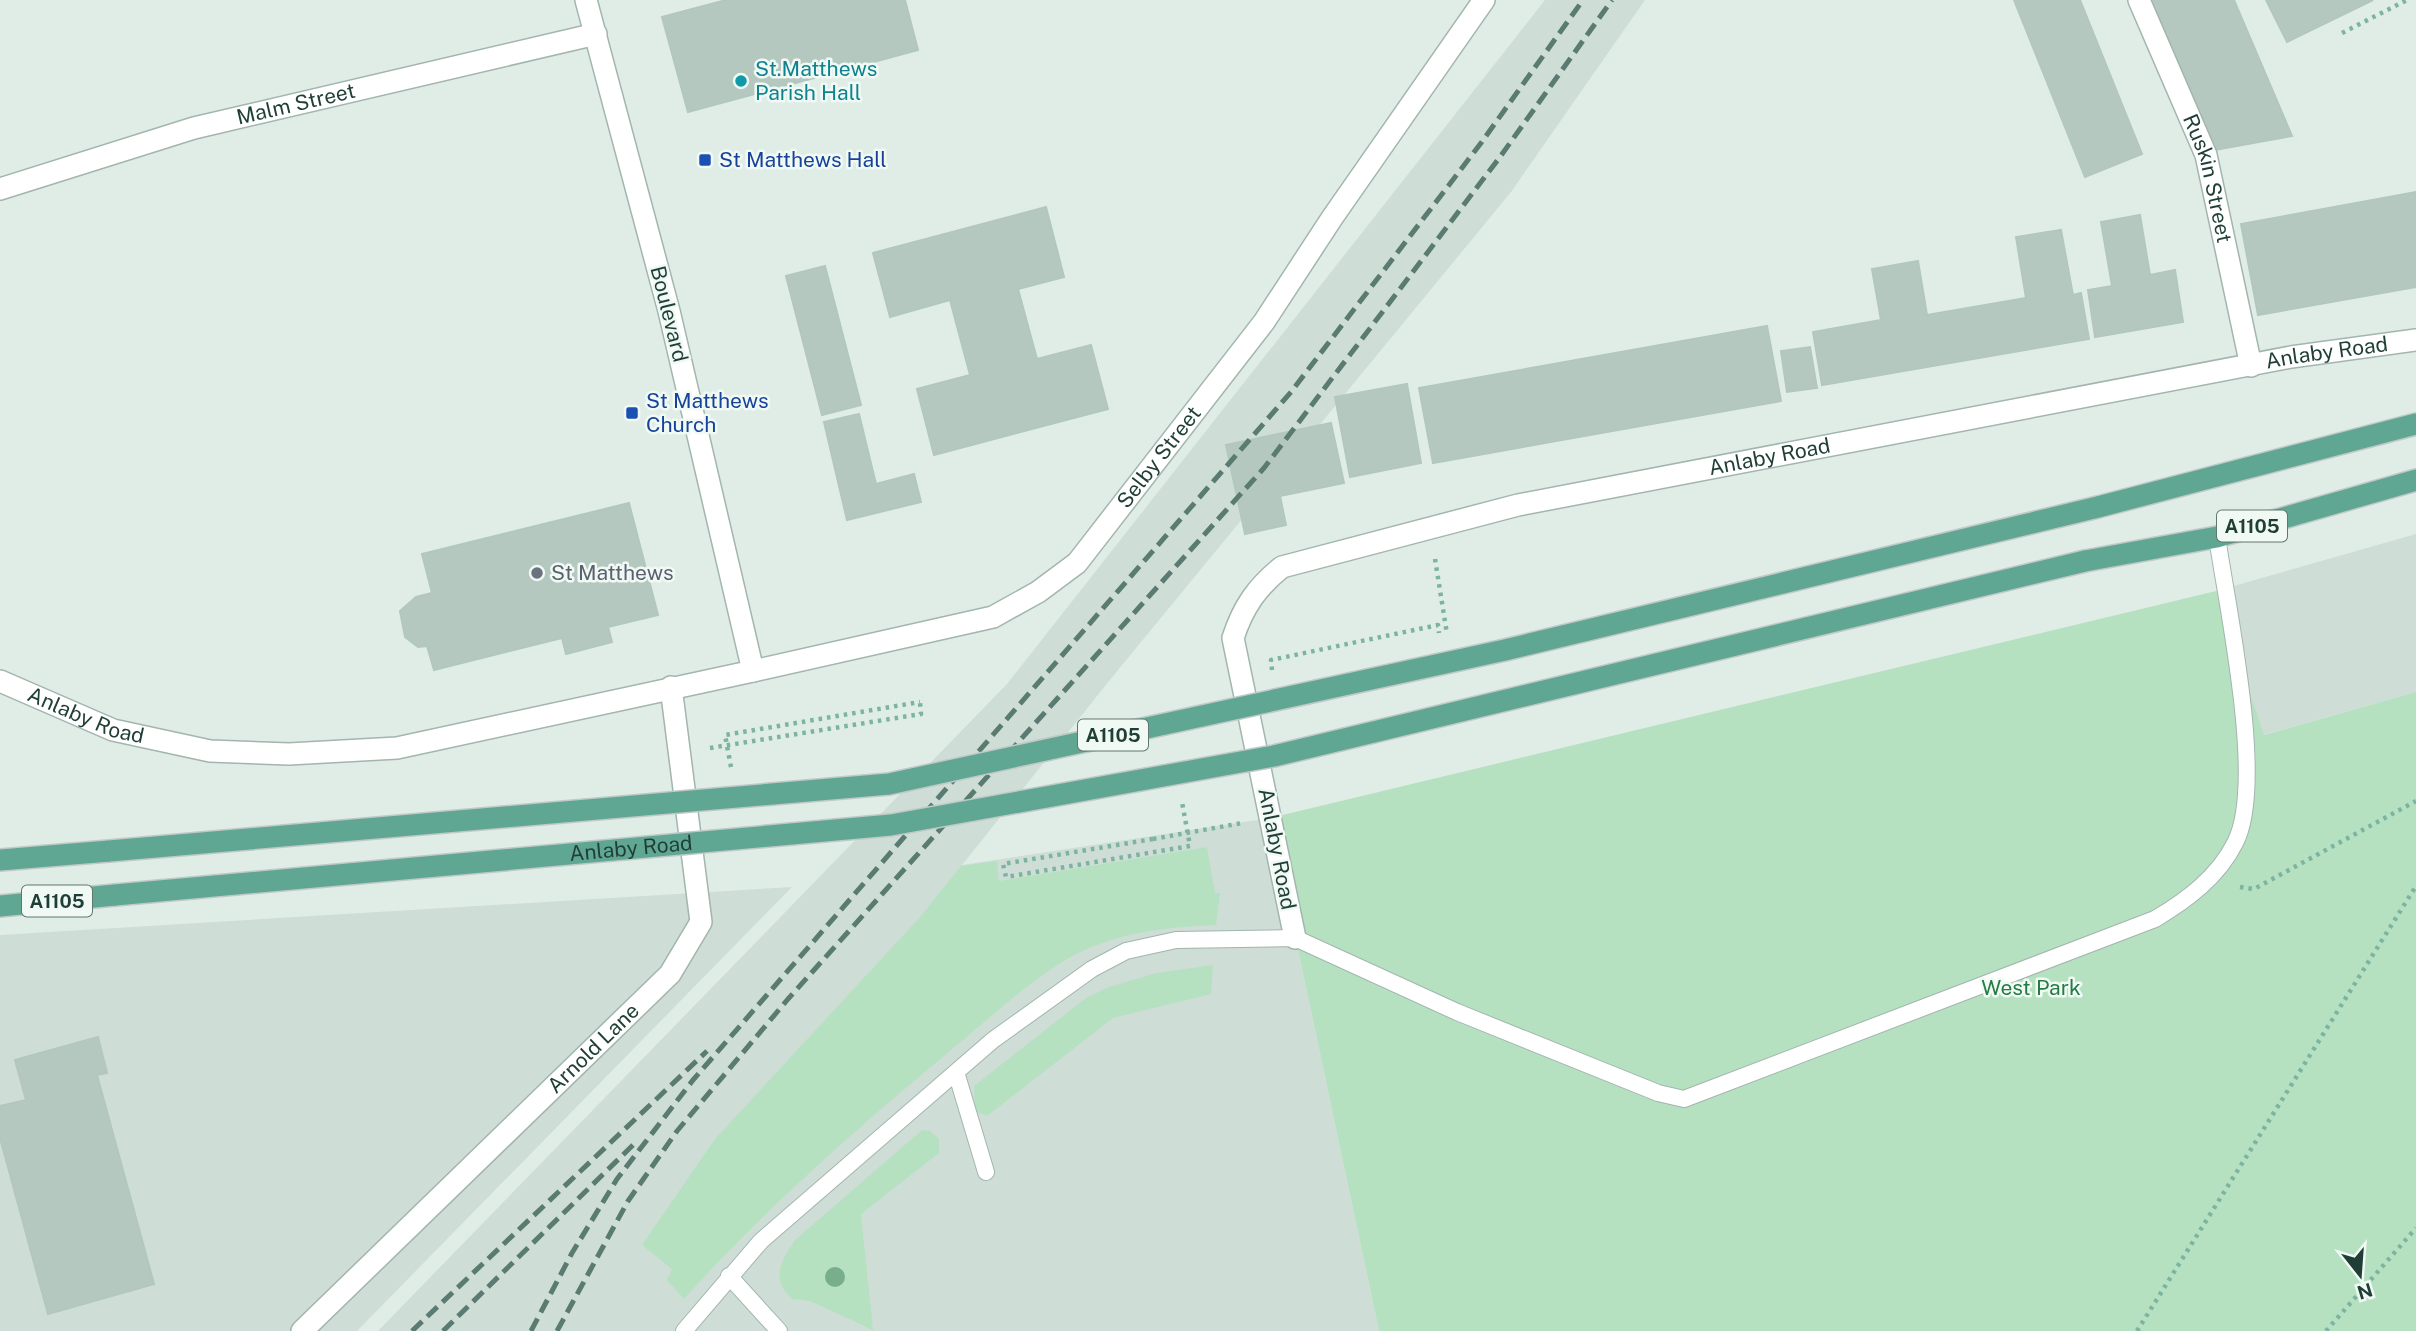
<svg xmlns="http://www.w3.org/2000/svg" width="2416" height="1331" font-family="'Public Sans',sans-serif">
<rect width="100%" height="100%" fill="#e0ede7"/>
<!-- built -->
<path fill="#ceddd6" d="M1545,0H1645L1511,192L1109,681L962,865L1270,818L1379,1331H378L1007,684Z
M2416,534V692L2263,735L2216,591Z
M792,887L357,1331H0V935Z"/>
<!-- green -->
<path fill="#b6e1c1" d="M2216,591L2264,735L2416,692V1331H1379L1270,818Z
M1207,847L1215,893H1220L1216,925C1172,927 1128,931 1087,949C1045,967 998,1011 963,1040C866,1121 769,1204 684,1299L667,1280L672,1269L642,1245L715,1139L921,916L961,866L997,861L999,881Z
M1213,965L1211,994L1113,1018L987,1116L975,1111L974,1086L1086,998L1109,987L1156,973Z
M922,1130L930,1131L939,1139V1153L861,1214L873,1330L810,1301L792,1299C770,1279 781,1261 795,1240Z"/>
<!-- building -->
<path fill="#b5c8c0" stroke="#b2c7be" stroke-width="2" d="M726,0H905L918,50L688,112L662,17Z
M2014,0H2080L2142,154L2085,177Z
M2151,0H2234L2292,136L2214,150Z
M2266,0H2373L2287,42Z
M2416,192V287L2258,315L2241,224Z
M1046,207L1064,277L1018,289L1037,359L1091,345L1108,409L934,455L917,389L970,375L950,300L890,317L873,253Z
M2140,215L2150,275L2175,270L2183,322L2095,337L2088,290L2112,286L2101,222Z
M2061,230L2073,295L2081,293L2089,339L1822,385L1813,332L1881,320L1872,269L1918,261L1927,315L2026,298L2016,237Z
M825,266L861,405L822,415L786,276Z
M1767,326L1781,401L1433,463L1419,388Z
M1810,347L1817,388L1787,392L1781,351Z
M1407,384L1421,463L1350,477L1335,397Z
M859,414L876,484L914,474L921,502L847,520L824,422Z
M1331,423L1344,483L1280,496L1286,525L1245,534L1226,445Z
M629,503L658,615L608,627L612,642L566,654L562,638L434,670L427,646L418,647L405,637L400,611L416,597L432,593L422,554Z
M98,1037L107,1073L97,1075L154,1284L48,1314L0,1138V1106L26,1100L15,1060Z"/>
<g fill="none" stroke-linecap="round" stroke-linejoin="round">
<!-- service casing -->
<g stroke="#a2b5ae" stroke-width="18">
<path id="service" d="M956,1072L986,1172
M729,1276L779,1331
M684,1331L761,1241L993,1040L1092,969L1126,951L1176,940L1295,938L1457,1012L1658,1093L1684,1099L2155,919C2187,900 2218,877 2235,843C2266,784 2227,607 2217,537"/>
</g>
<!-- minor casing -->
<g stroke="#a2b5ae" stroke-width="24">
<g id="minor">
<path id="s1" d="M2139,0L2206,155L2251,366"/>
<path id="s2" d="M0,189L194,128L596,34"/>
<path id="s3" d="M753,671L993,617L1038,592L1077,563L1264,322L1332,218L1484,0"/>
<path id="s4" d="M1295,938L1233,638C1243,607 1257,587 1282,567L1518,505L2291,357L2416,340"/>
<path id="s5" d="M302,1331L670,974L701,922L671,687"/>
</g>
</g>
<!-- tertiary casing -->
<g stroke="#a2b5ae" stroke-width="24">
<g id="tertiary">
<path id="s6" d="M0,681L113,730L210,751L289,754L397,748L753,671L669,311L586,0"/>
</g>
</g>
<!-- primary casing -->
<g stroke="#c0c9c7" stroke-width="24">
<path id="primary" d="M2098,507L2416,424
M2085,561L2217,537L2416,480
M0,860L109,851
M0,906L115,895"/>
</g>
<!-- path -->
<path stroke="#7db4a1" stroke-width="4.5" stroke-dasharray="3.5 5" stroke-linecap="butt" d="M2342,33L2407,0
M1435,559L1447,634
M710,748L921,714L920,702
M1153,839L1242,823
M2240,887L2254,889L2416,801
M2137,1331L2416,886
M2326,1331L2416,1228"/>
<!-- service -->
<use href="#service" stroke="#fff" stroke-width="16"/>
<!-- minor -->
<use href="#minor" stroke="#fff" stroke-width="21"/>
<!-- tertiary -->
<use href="#tertiary" stroke="#fff" stroke-width="21"/>
<!-- primary -->
<use href="#primary" stroke="#60a793" stroke-width="21"/>
<!-- rail -->
<path stroke="#597b71" stroke-width="5" stroke-dasharray="14 7" stroke-linecap="butt" d="M412,1331L707,1051
M443,1331L633,1145
M531,1331L572,1253L617,1179L693,1080L1291,392L1481,143L1583,0
M557,1331L628,1201L677,1131L788,999L1264,468L1500,157L1612,0"/>
<!-- primary-bridge casing -->
<g stroke="#c0c9c7" stroke-width="24" stroke-linecap="butt">
<g id="primary-bridge">
<path d="M109,851L889,784L1505,650L2098,507"/>
<path id="s7" d="M115,895L891,825L1274,756L2085,561"/>
</g>
</g>
<!-- path-bridge -->
<path stroke="#7db4a1" stroke-width="4.5" stroke-dasharray="3.5 5" stroke-linecap="butt" d="M1272,670L1271,660L1438,625L1439,633
M731,767L725,735L920,702
M1153,839L1003,864L1006,877L1190,846L1182,802"/>
<!-- primary-bridge -->
<use href="#primary-bridge" stroke="#60a793" stroke-width="21"/>
</g>
<!-- trees -->
<circle fill="#79ae8d" cx="835" cy="1277" r="10"/>
<!-- markers -->
<circle fill="#0f9aa8" stroke="#f1f9f5" stroke-width="2.5" cx="741" cy="81" r="7"/>
<g fill="#1a4fb4" stroke="#f1f9f5" stroke-width="2.5">
<rect x="698" y="153" width="14" height="14" rx="3.5"/>
<rect x="625" y="406" width="14" height="14" rx="3.5"/>
</g>
<circle fill="#6b7280" stroke="#f1f9f5" stroke-width="2.5" cx="537" cy="573" r="7"/>
<g text-anchor="middle" stroke-width="5" stroke-linejoin="round" paint-order="stroke">
<!-- shield labels -->
<g fill="#f1f9f5" stroke="#5e776f" stroke-width="2">
<rect x="2217" y="510.5" width="70" height="31" rx="5"/>
<rect x="1078" y="719.5" width="70" height="31" rx="5"/>
<rect x="22" y="885.5" width="70" height="31" rx="5"/>
</g>
<g font-size="19" font-weight="bold" fill="#1f3f36">
<text x="2252" y="533">A1105</text>
<text x="1113" y="742">A1105</text>
<text x="57" y="908">A1105</text>
</g>
<!-- culture labels -->
<g font-size="21" fill="#0d838f" stroke="#f1f9f5" text-anchor="start">
<text x="755" y="76">St.Matthews<tspan x="755" dy="24">Parish Hall</tspan></text>
</g>
<!-- street labels -->
<g font-size="21" fill="#1f3f36" stroke="#f1f9f5">
<text dy="7" stroke="none"><textPath href="#s2" startOffset="308">Malm Street</textPath></text>
<text dy="7" stroke="none"><textPath href="#s1" startOffset="192">Ruskin Street</textPath></text>
<text transform="translate(669 314) rotate(76)" y="7">Boulevard</text>
<text dy="7" stroke="none"><textPath href="#s4" startOffset="1461">Anlaby Road</textPath></text>
<text dy="7" stroke="none"><textPath href="#s3" startOffset="480">Selby Street</textPath></text>
<text dy="7" stroke="none"><textPath href="#s4" startOffset="894">Anlaby Road</textPath></text>
<text dy="7" stroke="none"><textPath href="#s6" startOffset="93">Anlaby Road</textPath></text>
<text dy="7" stroke="none"><textPath href="#s7" startOffset="518">Anlaby Road</textPath></text>
<text transform="translate(1277 849) rotate(79)" y="7">Anlaby Road</text>
<text dy="7" stroke="none"><textPath href="#s5" startOffset="406">Arnold Lane</textPath></text>
</g>
<!-- transit labels -->
<g font-size="21" fill="#164399" stroke="#f1f9f5" text-anchor="start">
<text x="719" y="167">St Matthews Hall</text>
<text x="646" y="408">St Matthews<tspan x="646" dy="24">Church</tspan></text>
</g>
<!-- worship labels -->
<g font-size="21" fill="#5b616d" stroke="#f1f9f5" text-anchor="start">
<text x="551" y="580">St Matthews</text>
</g>
<!-- park labels -->
<g font-size="21" fill="#247b43" stroke="#f1f9f5">
<text x="2031" y="995">West Park</text>
</g>
</g>
<!-- north arrow -->
<g transform="translate(2360 1275) rotate(163)" stroke="#f1f9f5" stroke-width="5" paint-order="stroke">
<path d="M0-5L12 26L0 18L-12 26Z" fill="#1f3f36"/>
<text y="-10" font-size="19" font-weight="bold" text-anchor="middle" fill="#1f3f36">N</text>
</g>
</svg>
